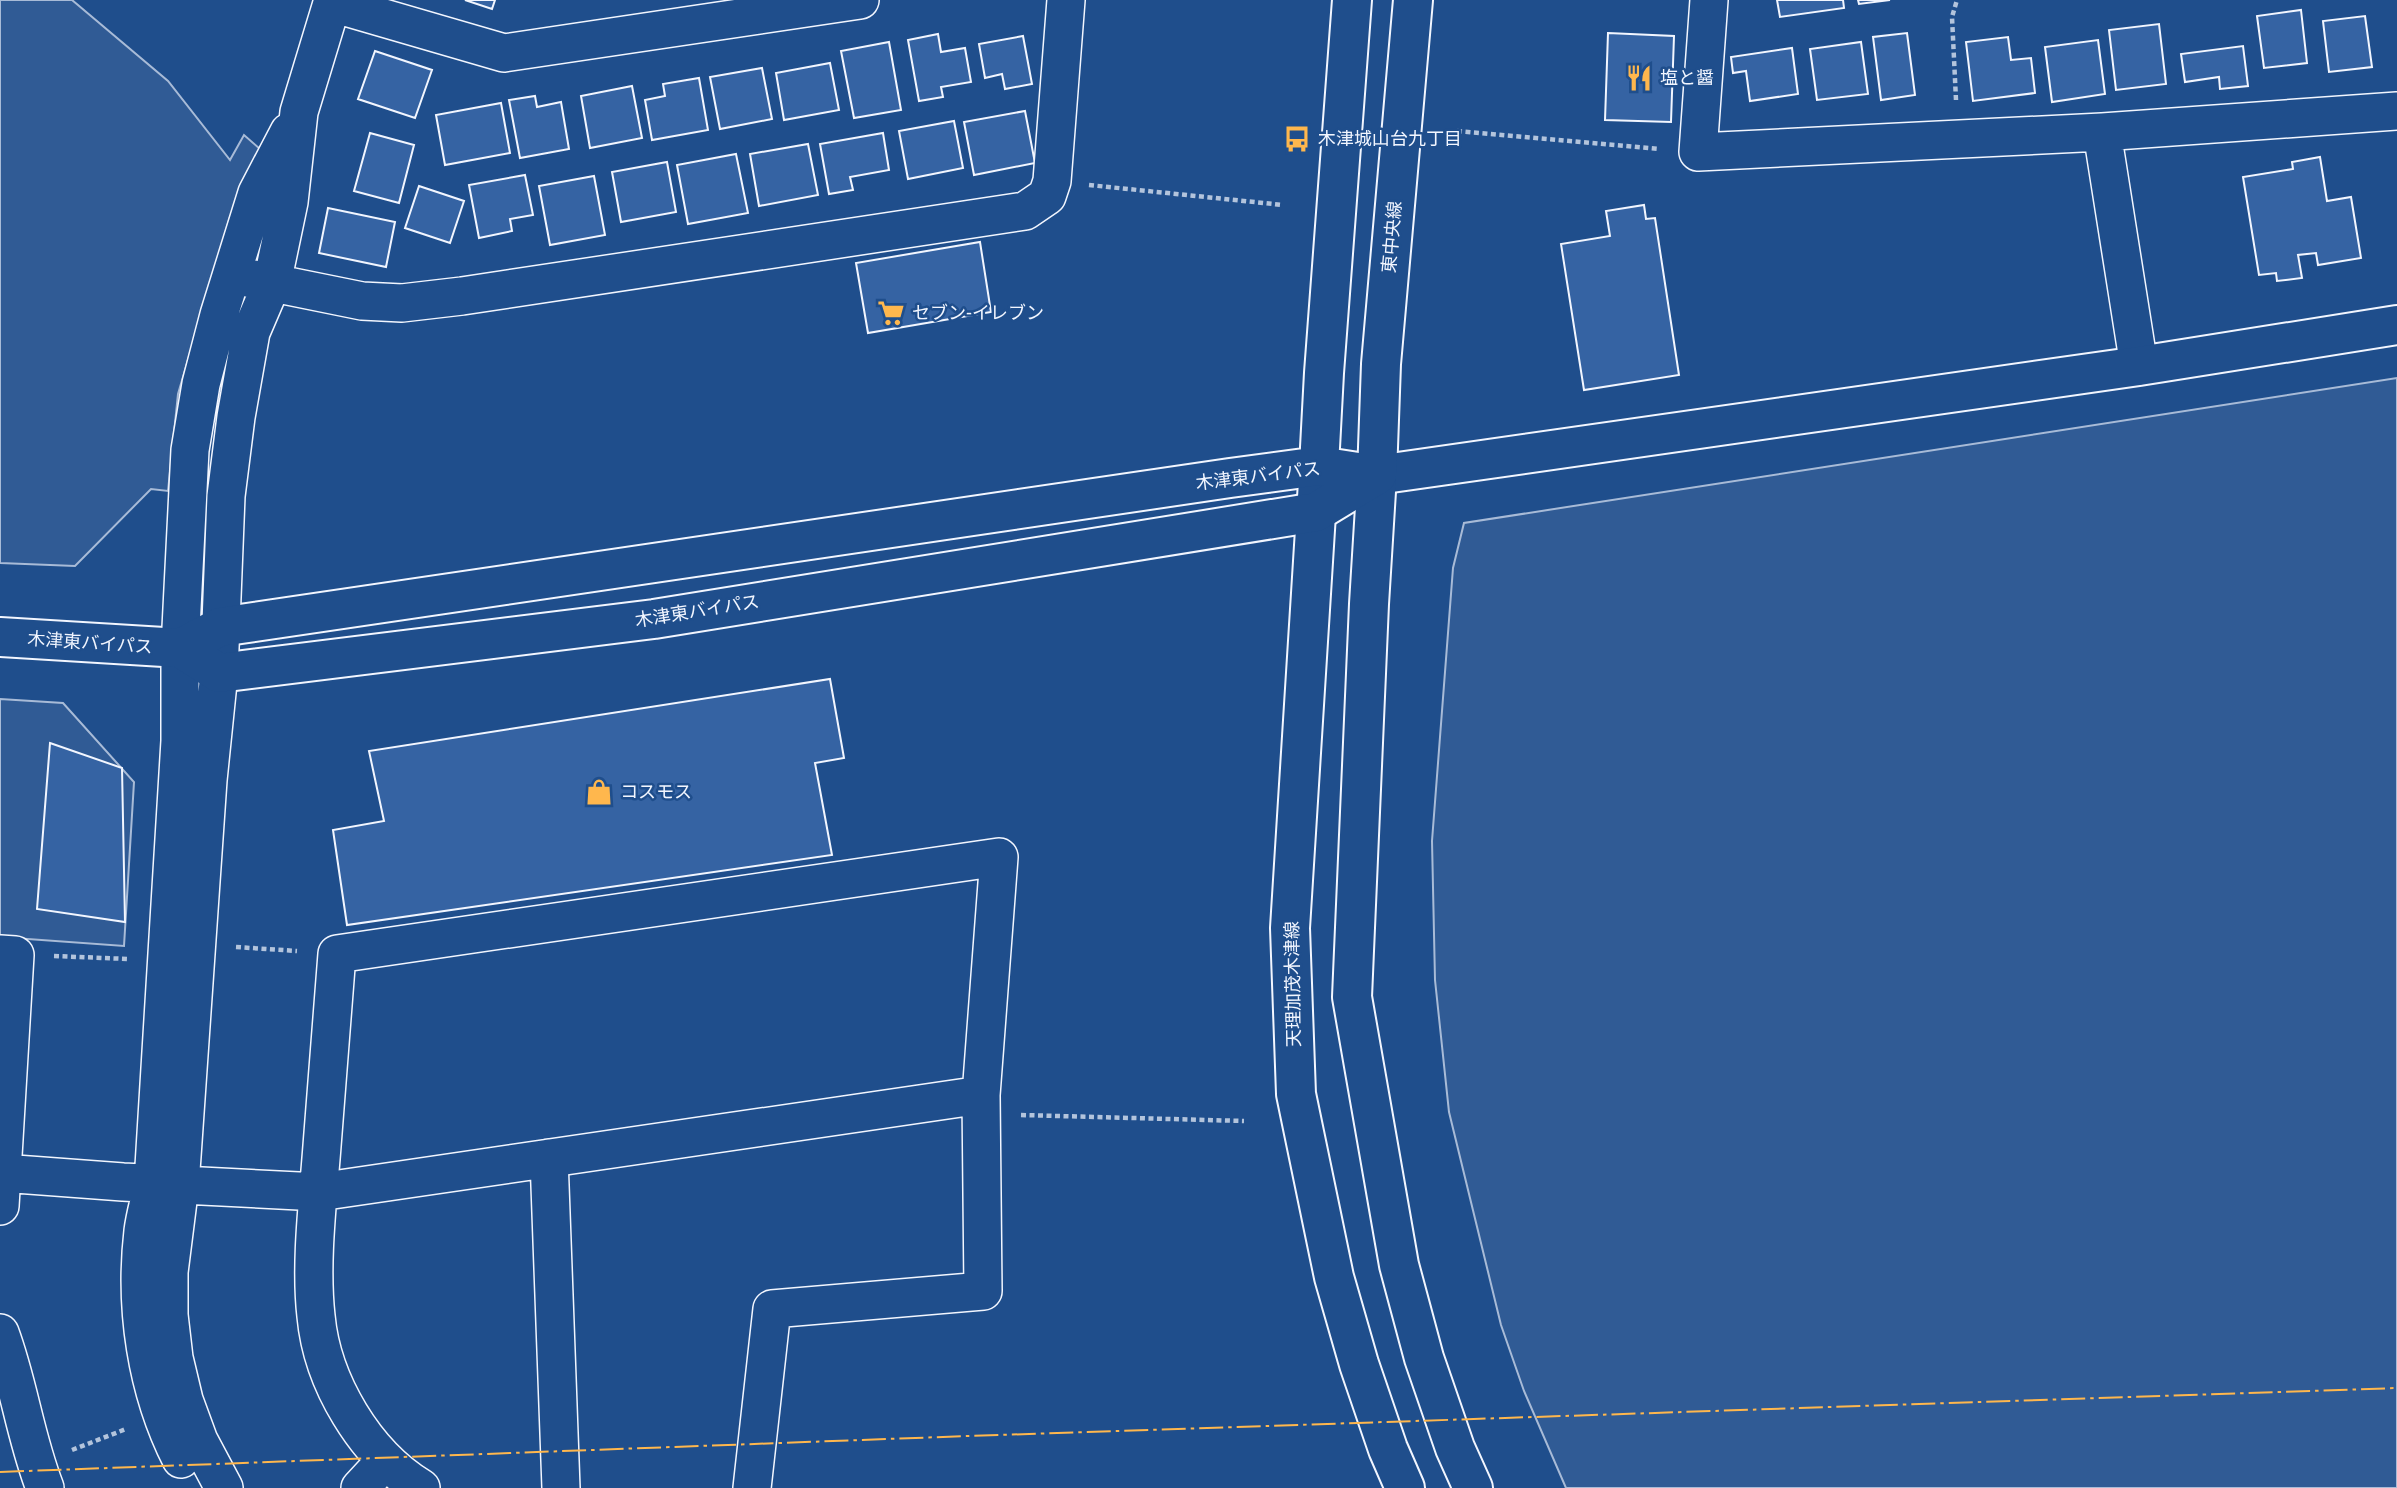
<svg xmlns="http://www.w3.org/2000/svg" width="2397" height="1488" font-family="Arial,'Noto Sans JP',sans-serif">
<rect width="100%" height="100%" fill="#1f4e8c"/>
<!-- built -->
<path fill="#305b95" stroke="#a8bbd7" stroke-width="2" d="M0,0H72L168,81L230,160L244,135L260,149L230,217L178,394L168,491L151,489L75,566L0,563Z
M2397,378V1488H1566L1524,1391L1501,1325L1449,1112L1435,980L1432,841L1453,568L1464,523Z
M0,699L63,703L134,782L124,946L0,937Z"/>
<!-- building -->
<path fill="#3563a3" stroke="#f2f6ff" stroke-width="2" d="M465,0H495L492,9Z
M1777,0H1843L1844,8L1780,17Z
M1858,0H1890L1859,4Z
M2301,10L2307,63L2264,68L2257,16Z
M2365,16L2372,67L2329,72L2323,21Z
M2159,24L2166,84L2116,90L2109,30Z
M1608,33L1674,36L1671,122L1605,120Z
M1907,33L1915,95L1881,100L1873,37Z
M938,34L941,52L965,48L971,82L941,87L943,97L919,101L908,40Z
M1023,36L1032,84L1005,89L1002,74L985,78L979,44Z
M2008,37L2011,60L2031,58L2035,93L1973,101L1966,42Z
M2098,40L2105,94L2052,102L2045,47Z
M889,42L901,110L854,118L841,51Z
M1861,42L1868,94L1817,100L1810,49Z
M2243,46L2248,86L2220,89L2219,77L2185,82L2181,54Z
M1792,48L1798,94L1750,101L1746,71L1733,73L1731,57Z
M375,51L432,70L415,118L358,99Z
M830,63L839,110L784,120L776,73Z
M762,68L772,119L720,129L710,77Z
M699,78L708,130L652,140L645,100L665,96L663,84Z
M632,86L642,138L590,148L581,96Z
M535,96L537,107L561,102L569,149L520,158L509,100Z
M501,103L510,153L445,165L436,115Z
M1025,111L1035,163L974,175L964,122Z
M954,121L963,168L908,179L899,131Z
M370,133L414,145L399,203L354,191Z
M883,133L889,170L850,177L853,190L829,194L820,144Z
M808,144L818,195L759,206L750,154Z
M736,154L748,213L688,224L677,165Z
M2320,157L2327,201L2351,197L2361,258L2318,265L2316,253L2298,255L2302,278L2277,281L2276,273L2259,275L2243,177L2293,169L2292,162Z
M667,162L676,212L621,222L612,172Z
M525,175L533,215L510,219L512,231L479,238L469,185Z
M594,176L605,235L550,245L539,186Z
M419,186L464,201L450,243L405,228Z
M1644,205L1646,219L1655,218L1679,375L1584,390L1561,244L1610,236L1606,211Z
M328,208L395,222L386,267L319,253Z
M980,242L991,312L868,333L856,263Z
M830,679L844,758L815,763L832,855L347,925L333,830L384,821L369,751Z
M50,743L122,768L125,922L37,909Z"/>
<g fill="none" stroke-linecap="round" stroke-linejoin="round">
<!-- street casing -->
<g stroke="#f2f6ff" stroke-width="40">
<path id="street" d="M1709,0L1698,152L2102,132L2397,111
M332,3L504,53L860,0
M2102,132L2139,366
M248,278L362,301L402,303L462,296L1025,211L1047,196L1052,181L1066,0
M0,954L15,955L0,1206
M549,1158L561,1488
M2,1173L123,1182L319,1192L981,1095
M0,1333C19,1384 25,1437 45,1488
M181,1459C146,1390 134,1308 143,1231C145,1215 150,1199 153,1183L180,741V648L190,450L201,384L219,315L257,193L289,132
M224,1488L199,1441L184,1400L174,1358L169,1315V1272L180,1185L208,780L219,673L226,496L236,417L251,332L272,283L289,202L299,112L333,0
M360,1488L385,1461
M421,1488C365,1454 322,1382 316,1316C310,1263 318,1200 322,1146C327,1082 332,1018 337,954L999,857L981,1095L983,1291L772,1309L752,1488"/>
</g>
<!-- secondary casing -->
<g stroke="#f2f6ff" stroke-width="42">
<path id="secondary" d="M1377,475L2139,366L2397,325"/>
</g>
<!-- primary casing -->
<g stroke="#f2f6ff" stroke-width="42">
<path id="primary" d="M1319,466L1290,928L1296,1094L1334,1277L1359,1364L1388,1449L1405,1488
M1377,475L1369,604L1352,997L1399,1265L1424,1358L1455,1448L1473,1488"/>
</g>
<!-- highway casing -->
<g stroke="#f2f6ff" stroke-width="42">
<path id="highway" d="M1319,466L1324,373L1352,0
M1377,475L1381,364L1413,0
M0,637L180,648L219,673L654,619L1316,512L1377,475
M180,648L220,627L1230,478L1319,466L1377,475"/>
</g>
<!-- path -->
<path stroke="#b3c4dc" stroke-width="4.5" stroke-dasharray="5 3.5" stroke-linecap="butt" d="M1956,100L1952,17L1957,0
M1457,131L1659,149
M1089,185L1283,205
M236,947L297,951
M54,956L129,959
M1021,1115L1244,1121
M72,1450L126,1429"/>
<!-- street -->
<use href="#street" stroke="#1f4e8c" stroke-width="37"/>
<!-- secondary -->
<use href="#secondary" stroke="#1f4e8c" stroke-width="38"/>
<!-- primary -->
<use href="#primary" stroke="#1f4e8c" stroke-width="38"/>
<!-- highway -->
<use href="#highway" stroke="#1f4e8c" stroke-width="38"/>
<!-- power -->
<path stroke="#ffb74d" stroke-width="2" stroke-dasharray="24 5 3.5 5" stroke-linecap="butt" d="M0,1472L968,1436L2397,1388"/>
</g>
<!-- icons -->
<defs>
<g id="restaurant-bare" transform="scale(2.1)"><path d="M-5-6h1v4h1v-4h1v4h1v-4h1v5L-1.5 .5V6h-2V.5L-5-1ZM5-6V6H3V1.5H1.5Q1.5-4 5-6Z" fill="#ffb74d" stroke="#1f4e8c" stroke-width="2.5" paint-order="stroke"/></g>
<g id="bus-bare" transform="scale(2.1)"><path d="M-5-6H5V4H4V6H2V4H-2V6H-4V4H-5ZM-3.5-4V0h7V-4ZM-3.5 1.2v1.5H-2V1.2ZM2 1.2v1.5H3.5V1.2Z" fill="#ffb74d" stroke="#1f4e8c" stroke-width="2.5" paint-order="stroke"/></g>
<g id="supermarket-bare" transform="scale(2.1)"><path d="M-6-5.5h2.5l.6 2H6L4.5 2H-2.5L-4.4-4H-6ZM-1.5 3.2a1.3 1.3 0 1 0 .1 0ZM3 3.2a1.3 1.3 0 1 0 .1 0Z" fill="#ffb74d" stroke="#1f4e8c" stroke-width="2.5" paint-order="stroke"/></g>
<g id="shop-bare" transform="scale(2.1)"><path d="M-5-2.5h2.3a2.7 3.5 0 0 1 5.4 0H5L5.5 6h-11ZM-1.5-2.5h3a1.5 2.3 0 0 0-3 0Z" fill="#ffb74d" stroke="#1f4e8c" stroke-width="2.5" paint-order="stroke"/></g>
</defs>
<g fill-rule="evenodd">
<use href="#restaurant-bare" x="1639" y="78"/>
<use href="#bus-bare" x="1297" y="139"/>
<use href="#supermarket-bare" x="891" y="313"/>
<use href="#shop-bare" x="599" y="792"/>
</g>
<g text-anchor="middle" stroke-width="5" stroke-linejoin="round" paint-order="stroke">
<!-- poi labels -->
<g font-size="18" fill="#f2f6ff" stroke="#1f4e8c" text-anchor="start">
<text x="1660" y="84">塩と醤</text>
<text x="1318" y="145">木津城山台九丁目</text>
<text x="912" y="319">セブン-イレブン</text>
<text x="620" y="798">コスモス</text>
</g>
<!-- street labels -->
<g font-size="18" fill="#f2f6ff" stroke="#1f4e8c">
<text transform="translate(1392 237) rotate(-85)" y="6">東中央線</text>
<text transform="translate(1258 476) rotate(-7)" y="6">木津東バイパス</text>
<text transform="translate(697 611) rotate(-9)" y="6">木津東バイパス</text>
<text transform="translate(90 643) rotate(4)" y="6">木津東バイパス</text>
<text transform="translate(1293 984) rotate(-91)" y="6">天理加茂木津線</text>
</g>
</g>
</svg>
